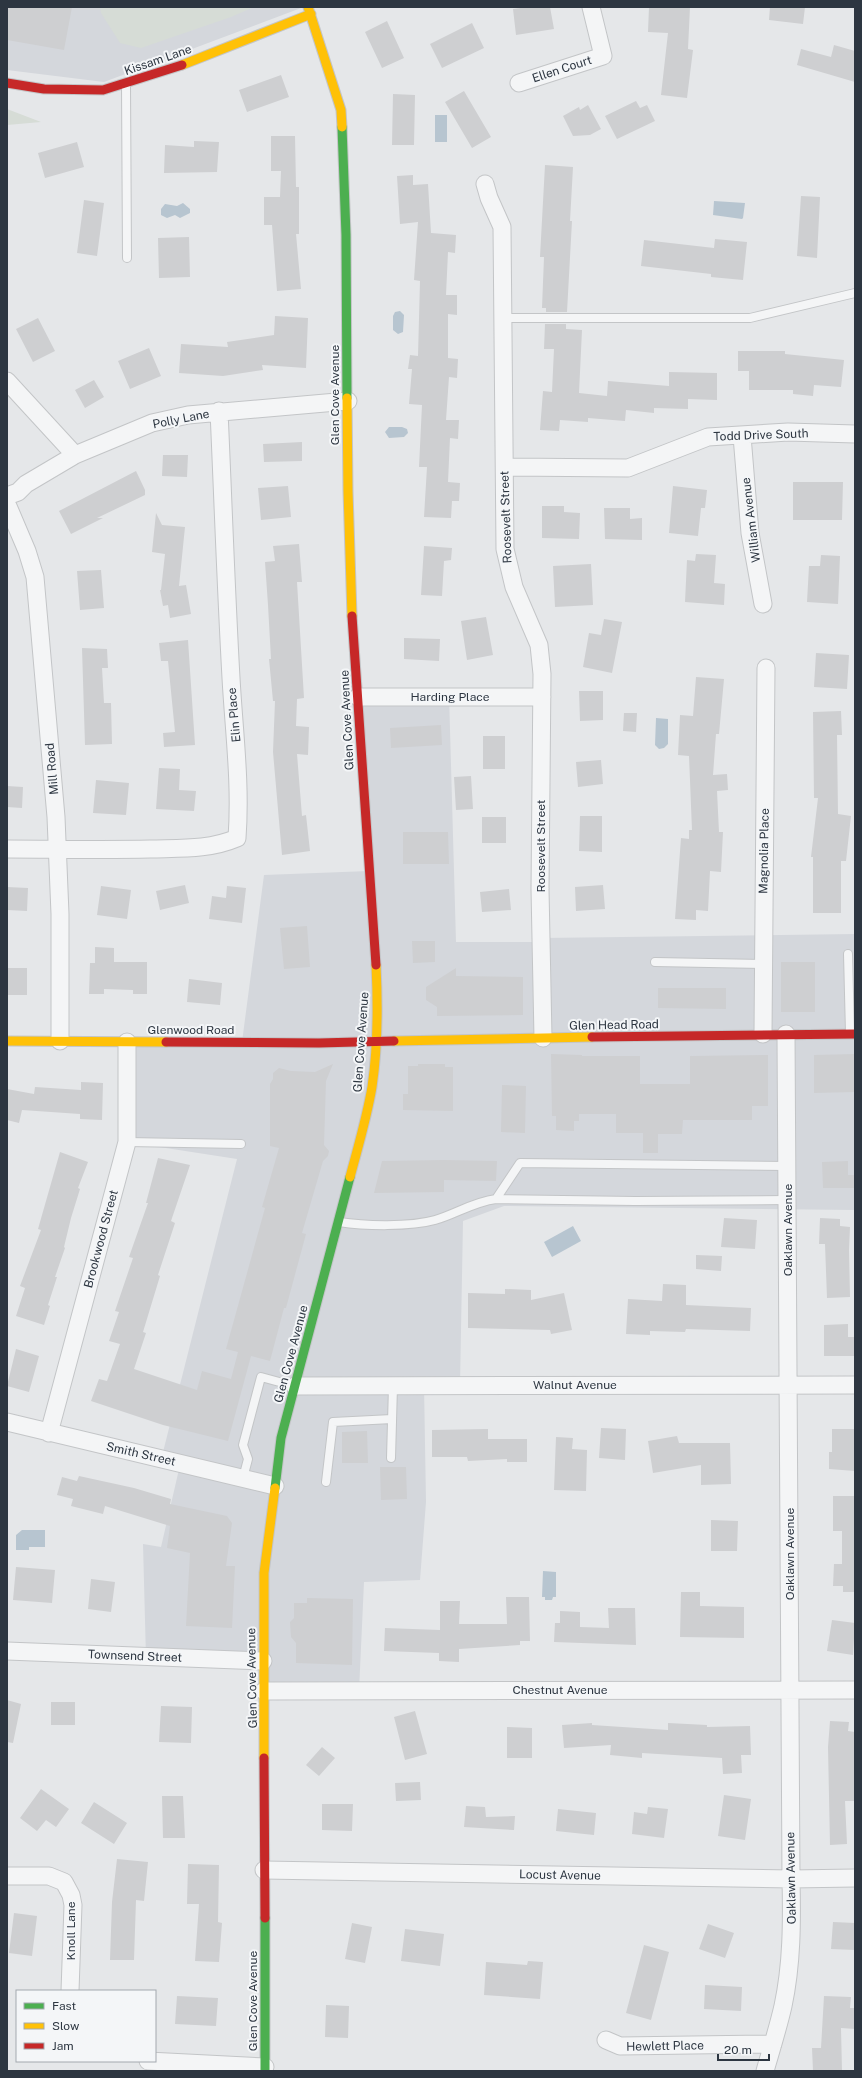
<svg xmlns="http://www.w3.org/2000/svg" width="862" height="2078" font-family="'Public Sans',sans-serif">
<rect width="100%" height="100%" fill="#e5e7e9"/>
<!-- built -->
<path fill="#d4d7dc" d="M7,7H300L301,8L104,82L7,70Z
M449,694L456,942H541L542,938L855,934V1210L504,1206L463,1221L460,1385H424L426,1502L420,1580L364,1582L359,1691L262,1693L261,1658H146L143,1544L161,1547L180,1465L161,1460L237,1159L127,1142L128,1042H242L264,875L369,871L357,696Z"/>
<!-- green -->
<path fill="#d6dcd6" d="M100,7H254L231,17L141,48L120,43L101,13Z
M7,109L41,122L7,125Z"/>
<!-- water -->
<path fill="#b7c5d0" d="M435,115H447V142H435Z
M714,201L745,203L743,218L742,219L713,215Z
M183,203L190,209V213L180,218L175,215L167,218L161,215V209L165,204L177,206Z
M400,311L404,315L403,332L398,334L393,330V316L395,312Z
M389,427H402L407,429L408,433L404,437L389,438L385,432Z
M656,718L668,719V744L664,748L659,749L655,745Z
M573,1226L581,1241L552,1257L544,1242Z
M22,1530H45V1547H29V1550H16V1535Z
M543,1571L556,1572V1597H553L552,1600H545V1597H542Z"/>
<!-- building -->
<path fill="#cecfd1" d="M7,7H72L64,50L7,40Z
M528,7H550L554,29L516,35L513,9Z
M649,7H690L688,49L693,50L687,98L661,95L668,33L648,32Z
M770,7H805L803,24L769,20Z
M387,21L404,58L382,68L365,32Z
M472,23L484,48L442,68L430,44Z
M834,45L855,51V82L797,65L801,49L831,57Z
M281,75L289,97L247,112L239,90Z
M464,91L491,137L472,148L445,102Z
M393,94L415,95L414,145H392Z
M636,101L640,108L647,105L655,121L617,139L605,116Z
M588,105L601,129L590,135L573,136L563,116L579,107L580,110Z
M271,136H295L296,187H299V234H296L301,289L277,291L272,225H264V197H280L281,171H271Z
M194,141L219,142L217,172L164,173L165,145L194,147Z
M77,142L84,167L45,178L38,153Z
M545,165L573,167L570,221H572L567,312H546V308H542L544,257H540Z
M413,175V185L428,184L431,233L456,235L455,253L448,252L446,295H457V315L448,314V358L458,359L457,378L449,377L446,420H459L458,439L450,438L448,482L460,483L459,501H452L451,518L424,517L427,467H419L422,405L409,404L412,369H408L410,355L418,356L420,281L414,280L418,222L400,224L397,176Z
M801,196L820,197L817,258L797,256Z
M84,200L104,203L97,256L77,253Z
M189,237L190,277L159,278L158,238Z
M715,239L747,242L743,280L711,277V274L641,266L644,240L714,248Z
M275,316L308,318L306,368L262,365L263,370L223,376L179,373L181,344L228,347L227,342L274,335Z
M38,318L55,351L33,362L16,329Z
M545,324H566V329L582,330L579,393L607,396L608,381L669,386V372L717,373V400L688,399V409L654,408V413L626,410L625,421L588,418V422L560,420L559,431L540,430L543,391L552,392L554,349H544Z
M149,348L161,376L130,389L118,361Z
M738,351H785V354L844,360L841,387L814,385L813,396L793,394V390H749V371H738Z
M94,380L104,397L85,408L75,390Z
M302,442V461L264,462L263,444Z
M163,455H188L187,477L162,476Z
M136,471L145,490V495L97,518H103L71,534L59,511Z
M793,482H843L842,520H793Z
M288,486L291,517L261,520L258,488Z
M673,486L707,490L705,508H701L698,536L669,533Z
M542,506H564V512L580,513L579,539L542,538Z
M604,508H630V519L642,518V540L605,539Z
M156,513L162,525L185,527L179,586L186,585L191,614L170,618L168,605L163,606L160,590H161L165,554L152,552Z
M299,544L302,582H297L304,698L297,699L296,726L309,727L308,755L297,754L302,816L306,815L310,851L282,855L273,752L275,701H273L269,659H271L268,605L265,562L275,561L273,546Z
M424,546L452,548L451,560L444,561L442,596L421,595Z
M696,554L716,555L714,583L725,584L724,605L685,602L687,560L695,561Z
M821,555L840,556L838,604L807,602L809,566H820Z
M591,564L593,605L555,607L553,566Z
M101,570L104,608L80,610L77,571Z
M486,617L493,655L467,660L461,621Z
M604,619L622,622L612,673L583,667L589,633L601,635Z
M404,638L440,639L439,661L404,659Z
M188,640L195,745L164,747L163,733L175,732L168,661H161L159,643Z
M82,648L107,649L108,668H102L104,703H111L112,744L85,745Z
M816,653L849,655L847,689L814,687Z
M696,677L724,679L719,734H716L713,775L727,774L728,790L717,791L719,832H723L721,872L710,871L708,911L696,910V920L675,919L681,838L689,839V830H692L689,756L678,755L680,715L693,716Z
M579,691H603V720L580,721Z
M841,711L842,735H837L838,814L851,816L846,861H841V913H813V857H811L818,798H814L813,712Z
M624,713H637L636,732L623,731Z
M441,725L442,745L391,748L390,728Z
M483,736H505V769H483Z
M601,760L603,784L578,787L576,762Z
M159,768L180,769L179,790L196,791L194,811L156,809Z
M471,776L473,809L456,810L454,777Z
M96,780L129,783L126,815L93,813Z
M7,786L23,787L22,808L7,807Z
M580,816H602V852L579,851Z
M482,817H506V843H482Z
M403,832H448L449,864H403Z
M185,885L189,903L160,910L156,891Z
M603,885L605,909L576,911L575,887Z
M101,886L131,890L127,919L97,915Z
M227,886L246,888L242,923L209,919L212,896L226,898Z
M7,887L28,888L27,911L7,910Z
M509,889L511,910L482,912L480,892Z
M307,926L310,967L284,969L280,928Z
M412,941H435V962L413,963Z
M95,947L114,948V962H147V994H133V990L104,989V994H89L90,963H95Z
M781,962H815V1012H781Z
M7,968H27V995H7Z
M456,968V976L523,977V1015L437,1016V1007L426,1000V987Z
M189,979L222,983L220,1005L187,1002Z
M658,988H726V1009L658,1008Z
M551,1054L582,1055V1056H640V1084H690V1056L768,1055V1106H752V1120H683L682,1134H658V1153H643V1133H616V1114H579V1121H574V1131L556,1130V1116H552Z
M855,1054V1092L814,1093V1055Z
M333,1064L326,1081L324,1145L329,1151L328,1156L323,1161L302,1233L306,1234L286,1308H284L270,1361L251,1356L228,1441L163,1425L91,1401L99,1379L107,1381L120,1344L109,1341L119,1312L115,1311L133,1258L129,1257L148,1203H146L158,1158L190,1165L171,1221L175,1223L158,1275L160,1276L143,1332L146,1333L134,1369L197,1390L202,1371L231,1379L238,1352L226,1349L265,1208L262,1207L279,1148L270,1146V1084L273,1079V1073L279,1068L291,1071L315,1072Z
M418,1064H445V1067H453V1111L403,1110V1094H408V1066H418Z
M81,1082L103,1083L102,1120L80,1119V1114L22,1110L19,1123L7,1120V1089L34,1094L35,1087L81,1090Z
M502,1085L526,1086L525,1133L501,1132Z
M60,1152L88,1162L78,1188L80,1189L71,1218L64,1247L65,1248L55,1277H57L48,1305L50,1306L44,1325L16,1316L25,1288L20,1286L41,1230L38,1229Z
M444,1160L497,1161L496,1181L444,1180V1192L374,1193L382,1161Z
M848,1161V1175H855V1188H823L822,1162Z
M724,1218L757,1220L755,1249L721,1247Z
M820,1218L840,1219V1226L850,1227L849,1250L850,1297L827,1298L825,1244H819Z
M696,1255L722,1256L721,1271L696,1269Z
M663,1284L686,1285V1305L751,1308L750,1331L686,1329L685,1332L650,1331V1335L626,1334L628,1299L662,1301Z
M505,1289L531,1290V1300L564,1293L572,1330L551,1334L550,1330L468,1328V1293L505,1294Z
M848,1324V1337H855V1356H824V1325Z
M16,1349L39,1356L29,1392L7,1386Z
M601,1428L626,1429L625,1460L599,1458Z
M488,1429V1439H527V1462H507V1459L468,1461L467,1457H432V1430Z
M832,1429H855V1471L829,1469V1452H832Z
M367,1431L368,1463H342V1432Z
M677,1436L679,1443H730L731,1484L701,1485V1465L653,1473L648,1441Z
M556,1437L573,1438L572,1449L587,1450L586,1491L554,1490Z
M380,1467H406L407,1499L381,1500Z
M79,1476L134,1488L171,1499L170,1504L227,1516L232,1523L226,1566H235L232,1628L186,1626L190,1553L167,1548L170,1526L105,1506L103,1514L71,1506L73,1499L57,1495L62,1477L77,1481Z
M833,1496H855V1592H843V1586H833L834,1564H842V1531H833Z
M711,1520L738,1521L737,1551H711Z
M16,1567L55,1570L52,1603L13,1600Z
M91,1579L115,1582L111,1612L88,1609Z
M681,1592H700V1606L744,1607V1638L680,1637Z
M506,1597H529L530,1641H520V1645L459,1649V1662L439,1661V1653L384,1651L385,1628L440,1630V1601H460L459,1624H507Z
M307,1598L353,1599L352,1665L296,1663V1643L291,1637L290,1622L294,1618V1603H307Z
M608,1608H635L636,1645L554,1642L555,1623H560V1611L580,1612V1627L609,1628Z
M832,1620L855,1623L853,1655L827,1651Z
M7,1700L21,1704L13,1743L7,1742Z
M51,1702H75V1725H51Z
M161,1706L192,1707L191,1743L159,1742Z
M415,1711L427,1754L405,1760L394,1717Z
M830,1721L849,1722L848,1731L855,1732V1801H845L847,1844L830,1845L828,1747Z
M592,1723V1725L668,1730V1723L707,1725V1727L750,1726L751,1755H741L742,1773L723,1774L722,1758L642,1753V1758L610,1755L611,1745L564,1748L562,1725Z
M507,1727L532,1728V1758H507Z
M322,1747L335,1758L319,1776L306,1765Z
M420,1782L421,1800L396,1801L395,1783Z
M41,1789L69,1809L56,1827L46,1820L37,1831L20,1818Z
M724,1795L751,1799L745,1840L718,1836Z
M162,1796H183L185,1838H163Z
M94,1802L127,1823L114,1844L81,1823Z
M322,1804H353L352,1831L322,1830Z
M466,1806L485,1807L486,1817L515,1816L514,1830L464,1827Z
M648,1807L668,1809L664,1838L632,1834L634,1812L647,1814Z
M558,1809L596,1813L594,1835L556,1831Z
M117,1859L148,1862L144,1901L136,1900L134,1960H110L112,1902Z
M188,1864L219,1865L218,1922L222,1923L219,1962L195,1961L199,1904H187Z
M14,1913L37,1916L32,1956L9,1953Z
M833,1922L855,1923V1950L831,1949Z
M352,1923L372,1927L365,1963L345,1959Z
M708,1924L734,1933L725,1958L699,1949Z
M405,1929L444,1934L440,1966L401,1961Z
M644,1945L669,1952L651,2020L626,2013Z
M528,1961L543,1962L540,1999L484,1995L486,1962L527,1965Z
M705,1985L742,1987L741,2011L704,2009Z
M177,1996L218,1998L216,2026L175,2024Z
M824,1996L851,1997L850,2008H855V2029L841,2028L842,2071H813L812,2048H821Z
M326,2005L349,2006L348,2038L325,2037Z"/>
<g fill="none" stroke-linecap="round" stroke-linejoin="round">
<!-- lane casing -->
<g stroke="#c3c5c7" stroke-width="10">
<path id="lane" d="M126,85L127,258
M503,318H750L855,293
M848,954L850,1033
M655,962L763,964
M127,1142L241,1144
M496,1199L520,1163L788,1166
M339,1222C365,1226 410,1227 435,1220C456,1214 473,1202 496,1199L635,1201L788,1200
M391,1458L393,1386
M243,1478L248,1459L243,1445L261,1377L294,1386
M326,1482L333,1422L392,1419"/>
</g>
<!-- street casing -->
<g stroke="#c3c5c7" stroke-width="19">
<path id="street" d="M519,83L603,56L591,7
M485,184L489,198L502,227L505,549L514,587L539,645L542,674L540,889L543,1038
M7,381L75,455
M742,436L750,533L763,604
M505,467L628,468L708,437L788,432L855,434
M7,496L18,492L26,484L75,455L152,423L188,415L348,401
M7,504L27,551L35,577L56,817L60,914V1041
M358,697H542
M7,849C55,849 102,850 150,849C180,848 209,850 237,838C241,784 234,732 231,678C226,589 223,500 219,411
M763,1034L766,668
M295,1386L855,1385
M7,1422L275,1486
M49,1433L127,1142V1042
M7,1651L263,1661
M264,1691L855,1690
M264,1870L791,1879L855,1878
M7,1876H49L64,1882L71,1895L73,1905L70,1991
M606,2040L620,2046L773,2044
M148,2061L265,2067
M765,2071C771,2050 778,2028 783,2006C792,1964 792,1921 791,1879L786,1034"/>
</g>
<!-- fast casing -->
<g stroke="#c3c5c7" stroke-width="11">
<path id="fast" d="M342,127L346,235L347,398
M275,1488L281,1438L350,1177
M265,1918V2071"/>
</g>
<!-- slow casing -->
<g stroke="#c3c5c7" stroke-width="11">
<path id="slow" d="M308,7L341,110L342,127
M182,65L311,14
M347,398L348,491L352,616
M7,1041L166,1042
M394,1041L592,1037
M350,1177C358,1147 367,1117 372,1087C378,1047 378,1005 376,965
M264,1758V1573L275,1488"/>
</g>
<!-- jam casing -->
<g stroke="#c3c5c7" stroke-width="11">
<path id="jam" d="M7,83L44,89L103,90L182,65
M352,616L376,965
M592,1037L855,1034
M166,1042L319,1043L394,1041
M264,1758L265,1918"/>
</g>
<!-- lane -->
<use href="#lane" stroke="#f4f5f6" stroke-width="8"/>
<!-- street -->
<use href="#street" stroke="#f4f5f6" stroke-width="17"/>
<!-- fast -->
<use href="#fast" stroke="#4caf50" stroke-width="9"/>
<!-- slow -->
<use href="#slow" stroke="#ffc107" stroke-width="9"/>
<!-- jam -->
<use href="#jam" stroke="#c62828" stroke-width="9"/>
</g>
<g text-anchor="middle" stroke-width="4" stroke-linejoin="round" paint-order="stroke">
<!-- street labels -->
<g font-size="12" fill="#2d3641" stroke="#f4f6f8">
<text transform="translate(158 60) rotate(-19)" y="4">Kissam Lane</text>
<text transform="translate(562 69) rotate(-18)" y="4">Ellen Court</text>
<text transform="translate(335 395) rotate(-90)" y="4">Glen Cove Avenue</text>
<text transform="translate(181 419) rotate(-11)" y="4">Polly Lane</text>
<text transform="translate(761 435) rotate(-2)" y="4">Todd Drive South</text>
<text transform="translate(506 517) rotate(-92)" y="4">Roosevelt Street</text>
<text transform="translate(751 520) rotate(-97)" y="4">William Avenue</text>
<text x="450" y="701">Harding Place</text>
<text transform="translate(234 715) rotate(-95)" y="4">Elin Place</text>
<text transform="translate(347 720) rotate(-93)" y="4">Glen Cove Avenue</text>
<text transform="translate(52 769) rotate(-95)" y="4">Mill Road</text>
<text transform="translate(541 846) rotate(-90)" y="4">Roosevelt Street</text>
<text transform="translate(764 851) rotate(-89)" y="4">Magnolia Place</text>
<text transform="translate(614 1025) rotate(-1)" y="4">Glen Head Road</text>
<text x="191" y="1034">Glenwood Road</text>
<text transform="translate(361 1042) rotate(-86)" y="4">Glen Cove Avenue</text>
<text transform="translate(788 1230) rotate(-90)" y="4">Oaklawn Avenue</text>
<text transform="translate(101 1239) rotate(-75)" y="4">Brookwood Street</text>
<text transform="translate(291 1354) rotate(-75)" y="4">Glen Cove Avenue</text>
<text x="575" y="1389">Walnut Avenue</text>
<text transform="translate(141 1454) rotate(13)" y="4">Smith Street</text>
<text transform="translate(790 1554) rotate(-90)" y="4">Oaklawn Avenue</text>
<text transform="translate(135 1656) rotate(2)" y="4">Townsend Street</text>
<text transform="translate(252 1678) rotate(-91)" y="4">Glen Cove Avenue</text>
<text x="560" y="1694">Chestnut Avenue</text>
<text transform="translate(560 1875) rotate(1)" y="4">Locust Avenue</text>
<text transform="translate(791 1878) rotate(-91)" y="4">Oaklawn Avenue</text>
<text transform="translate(71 1931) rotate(-90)" y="4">Knoll Lane</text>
<text transform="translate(253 2001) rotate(-90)" y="4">Glen Cove Avenue</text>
<text transform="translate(665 2046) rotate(-1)" y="4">Hewlett Place</text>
</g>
</g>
<!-- border -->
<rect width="862" height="2078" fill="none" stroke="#2d3641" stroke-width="16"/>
<!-- legend -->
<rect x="16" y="1990" width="140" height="72" fill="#f4f6f8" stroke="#a4a9af"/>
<rect x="24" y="2003" width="20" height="6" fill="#4caf50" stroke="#a4a9af"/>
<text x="52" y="2010" font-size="12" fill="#2d3641">Fast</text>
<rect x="24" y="2023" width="20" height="6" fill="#ffc107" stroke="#a4a9af"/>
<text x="52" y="2030" font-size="12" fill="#2d3641">Slow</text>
<rect x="24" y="2043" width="20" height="6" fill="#c62828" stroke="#a4a9af"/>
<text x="52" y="2050" font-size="12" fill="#2d3641">Jam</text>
<!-- scale -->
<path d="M718 2054v6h51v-6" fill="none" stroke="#2d3641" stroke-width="2"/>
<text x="724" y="2054" font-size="12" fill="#2d3641" stroke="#f4f6f8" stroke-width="3" paint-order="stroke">20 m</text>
</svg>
